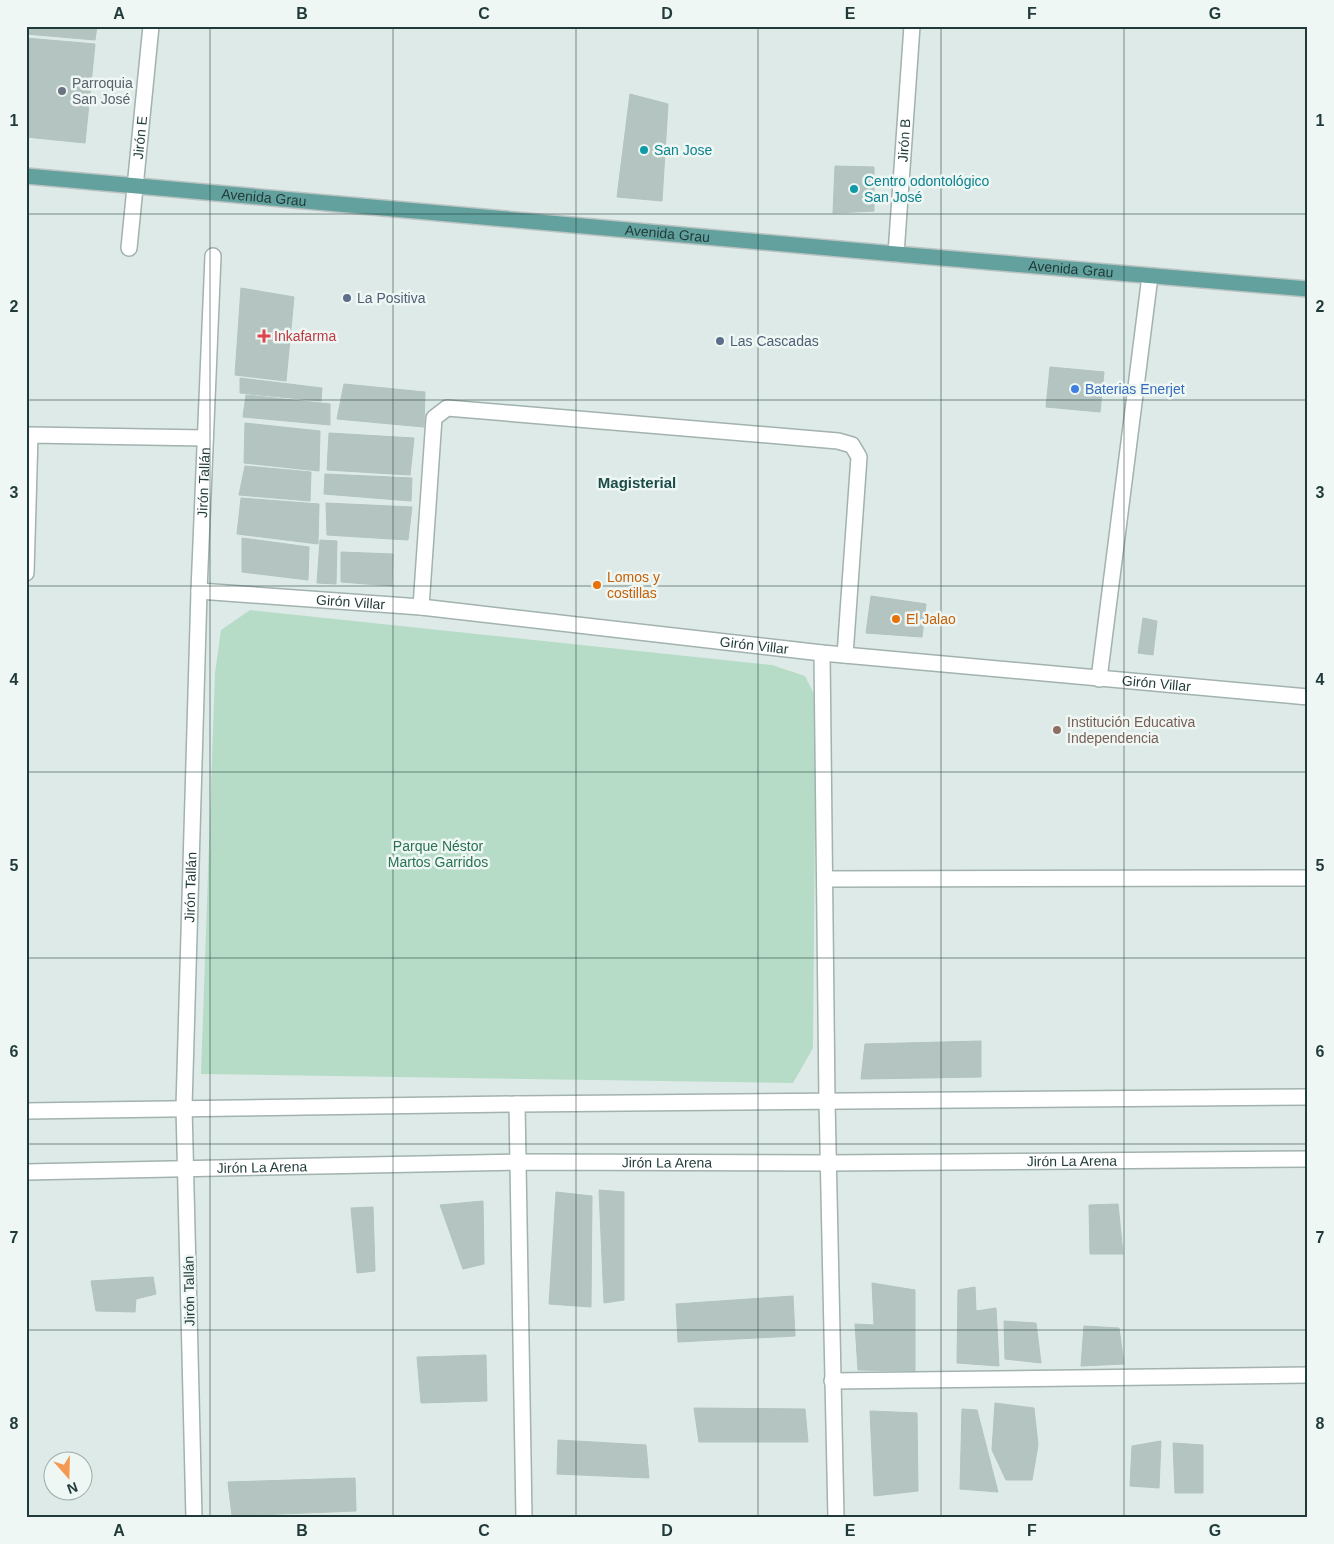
<svg xmlns="http://www.w3.org/2000/svg" width="1334" height="1544" font-family="Arial,sans-serif">
<rect width="100%" height="100%" fill="#deeae7"/>
<!-- green -->
<path fill="#b6dcc8" d="M250,610L772,665L805,676L816,698L813,1048L793,1083L201,1074L215,673L221,630Z"/>
<!-- building -->
<path fill="#b4c5c1" stroke="#b1c4c0" d="M26,26H97L95,40L26,34Z
M26,38L95,44L85,143L26,137Z
M630,94L668,104L662,201L617,197Z
M835,166L874,167V211L833,213Z
M241,288L294,297L286,381L235,375Z
M1050,367L1104,372L1100,412L1046,407Z
M240,378L322,388L321,401L240,393Z
M344,384L425,392L424,427L337,419Z
M246,395L330,404V425L243,417Z
M245,423L320,431L319,471L244,463Z
M329,433L414,438L410,475L327,470Z
M245,466L311,472L310,501L239,495Z
M325,474L412,478L411,501L324,494Z
M241,498L319,504L318,544L237,534Z
M326,503L412,507L408,540L327,535Z
M242,538L309,547L308,580L242,572Z
M320,540L337,541L336,584L317,583Z
M341,552L393,554L392,586L341,582Z
M871,596L926,604L922,637L866,633Z
M1143,618L1157,621L1153,655L1138,653Z
M981,1041V1077L861,1079L865,1044Z
M599,1190L624,1192V1300L604,1303Z
M556,1192L592,1196L591,1307L549,1304Z
M483,1201L484,1264L463,1269L440,1205Z
M1118,1204L1123,1254H1090L1089,1205Z
M373,1207L375,1271L357,1273L351,1208Z
M153,1277L156,1294L136,1299L135,1312L96,1311L91,1281Z
M872,1283L915,1290V1371L858,1370L855,1324L874,1325Z
M975,1287L976,1311L996,1308L999,1366L957,1363L958,1290Z
M793,1296L795,1336L678,1342L676,1304Z
M1004,1321L1036,1323L1041,1363L1005,1359Z
M1084,1326L1119,1328L1124,1364L1081,1366Z
M486,1355L487,1401L421,1403L417,1357Z
M995,1403L1034,1408L1038,1445L1032,1480H1006L992,1450Z
M694,1408L805,1409L808,1442H699Z
M962,1409L977,1410L998,1492L960,1489Z
M870,1411L917,1413L918,1491L874,1496Z
M558,1440L646,1445L649,1478L557,1474Z
M1161,1441L1159,1488L1130,1486L1132,1446Z
M1173,1443L1203,1445V1493H1175Z
M355,1478L356,1511L232,1516L228,1482Z"/>
<g fill="none" stroke-linecap="round" stroke-linejoin="round">
<!-- minor casing -->
<g stroke="#a1b2af" stroke-width="18">
<g id="minor">
<path id="s1" d="M129,248L151,26"/>
<path id="s2" d="M896,254L912,26"/>
<path d="M26,573L30,435L205,438"/>
<path id="s3" d="M199,591L421,607L822,653L1308,697"/>
<path d="M421,607L434,418L447,408L838,441L852,445L859,457L845,655"/>
<path d="M822,653L827,1101L836,1518"/>
<path d="M1099,679L1150,276"/>
<path d="M825,879L1308,878"/>
<path d="M517,1104L524,1518"/>
<path d="M26,1111L517,1104L1308,1097"/>
<path id="s4" d="M26,1172L518,1162L828,1163L1308,1159"/>
<path d="M832,1381L1308,1375"/>
<path id="s5" d="M194,1518L184,1107L199,591L213,256"/>
</g>
</g>
<!-- major casing -->
<g stroke="#bcc4c3" stroke-width="18">
<g id="major">
<path id="s6" d="M26,176L896,254L1308,289"/>
</g>
</g>
<!-- minor -->
<use href="#minor" stroke="#fff" stroke-width="15"/>
<!-- major -->
<use href="#major" stroke="#62a19d" stroke-width="15"/>
</g>
<!-- grid -->
<path fill="none" stroke="#1f3a38" stroke-width="1" stroke-opacity="0.55" d="M210,26V1518M393,26V1518M576,26V1518M758,26V1518M941,26V1518M1124,26V1518M26,214H1308M26,400H1308M26,586H1308M26,772H1308M26,958H1308M26,1144H1308M26,1330H1308"/>
<!-- markers -->
<circle fill="#6b7280" stroke="#eff7f4" stroke-width="2" cx="62" cy="91" r="5"/>
<g fill="#0f9aa8" stroke="#eff7f4" stroke-width="2">
<circle cx="644" cy="150" r="5"/>
<circle cx="854" cy="189" r="5"/>
</g>
<g fill="#5c6f8a" stroke="#eff7f4" stroke-width="2">
<circle cx="347" cy="298" r="5"/>
<circle cx="720" cy="341" r="5"/>
</g>
<path fill="#e0444e" stroke="#eff7f4" stroke-width="2" d="M261.5 328.5h5v5h5v5h-5v5h-5v-5h-5v-5h5z"/>
<circle fill="#3f7fe0" stroke="#eff7f4" stroke-width="2" cx="1075" cy="389" r="5"/>
<g fill="#e8710a" stroke="#eff7f4" stroke-width="2">
<circle cx="597" cy="585" r="5"/>
<circle cx="896" cy="619" r="5"/>
</g>
<circle fill="#8d6e63" stroke="#eff7f4" stroke-width="2" cx="1057" cy="730" r="5"/>
<g text-anchor="middle" stroke-width="5" stroke-linejoin="round" paint-order="stroke">
<!-- worship labels -->
<g font-size="14" fill="#5b616d" stroke="#eff7f4" text-anchor="start">
<text x="72" y="88">Parroquia<tspan x="72" dy="16">San José</tspan></text>
</g>
<!-- street labels -->
<g font-size="14" fill="#1f3a38" stroke="#eff7f4">
<text dy="5" stroke="none"><textPath href="#s1" startOffset="111">Jirón E</textPath></text>
<text dy="5" stroke="none"><textPath href="#s2" startOffset="114">Jirón B</textPath></text>
<text dy="5" stroke="none"><textPath href="#s6" startOffset="239">Avenida Grau</textPath></text>
<text dy="5" stroke="none"><textPath href="#s6" startOffset="644">Avenida Grau</textPath></text>
<text dy="5" stroke="none"><textPath href="#s6" startOffset="1049">Avenida Grau</textPath></text>
<text dy="5" stroke="none"><textPath href="#s5" startOffset="1036">Jirón Tallán</textPath></text>
<text dy="5" stroke="none"><textPath href="#s3" startOffset="152">Girón Villar</textPath></text>
<text dy="5" stroke="none"><textPath href="#s3" startOffset="558">Girón Villar</textPath></text>
<text dy="5" stroke="none"><textPath href="#s3" startOffset="962">Girón Villar</textPath></text>
<text dy="5" stroke="none"><textPath href="#s5" startOffset="631">Jirón Tallán</textPath></text>
<text dy="5" stroke="none"><textPath href="#s4" startOffset="1046">Jirón La Arena</textPath></text>
<text dy="5" stroke="none"><textPath href="#s4" startOffset="641">Jirón La Arena</textPath></text>
<text dy="5" stroke="none"><textPath href="#s4" startOffset="236">Jirón La Arena</textPath></text>
<text transform="translate(189 1291) rotate(-91)" y="5">Jirón Tallán</text>
</g>
<!-- culture labels -->
<g font-size="14" fill="#0d838f" stroke="#eff7f4" text-anchor="start">
<text x="654" y="155">San Jose</text>
<text x="864" y="186">Centro odontológico<tspan x="864" dy="16">San José</tspan></text>
</g>
<!-- service labels -->
<g font-size="14" fill="#4e5e75" stroke="#eff7f4" text-anchor="start">
<text x="357" y="303">La Positiva</text>
<text x="730" y="346">Las Cascadas</text>
</g>
<!-- health labels -->
<g font-size="14" fill="#be3a42" stroke="#eff7f4" text-anchor="start">
<text x="274" y="341">Inkafarma</text>
</g>
<!-- shop labels -->
<g font-size="14" fill="#366cbe" stroke="#eff7f4" text-anchor="start">
<text x="1085" y="394">Baterias Enerjet</text>
</g>
<!-- food labels -->
<g font-size="14" fill="#c56008" stroke="#eff7f4" text-anchor="start">
<text x="607" y="582">Lomos y<tspan x="607" dy="16">costillas</tspan></text>
<text x="906" y="624">El Jalao</text>
</g>
<!-- education labels -->
<g font-size="14" fill="#785e54" stroke="#eff7f4" text-anchor="start">
<text x="1067" y="727">Institución Educativa<tspan x="1067" dy="16">Independencia</tspan></text>
</g>
<!-- park labels -->
<g font-size="14" fill="#297253" stroke="#eff7f4">
<text x="438" y="851">Parque Néstor<tspan x="438" dy="16">Martos Garridos</tspan></text>
</g>
<!-- neighbourhood labels -->
<g font-size="15" font-weight="bold" fill="#1b4c4a" stroke="#eff7f4">
<text x="637" y="488">Magisterial</text>
</g>
</g>
<!-- border -->
<rect width="1334" height="1544" fill="none" stroke="#eff7f4" stroke-width="55"/>
<!-- north arrow -->
<g transform="translate(68 1476) rotate(160)"><circle r="24" fill="#eff7f4" stroke="#9caba9"/>
<path d="M0-4L9 19L0 12L-9 19Z" fill="#f59952"/>
<text y="-8" font-size="14" font-weight="bold" text-anchor="middle" fill="#1f3a38">N</text>
</g>
<rect x="28" y="28" width="1278" height="1488" fill="none" stroke="#1f3a38" stroke-width="2"/>
<g font-size="16" text-anchor="middle" font-weight="bold" fill="#1f3a38">
<text x="119" y="19">A</text>
<text x="302" y="19">B</text>
<text x="484" y="19">C</text>
<text x="667" y="19">D</text>
<text x="850" y="19">E</text>
<text x="1032" y="19">F</text>
<text x="1215" y="19">G</text>
<text x="14" y="126">1</text>
<text x="1320" y="126">1</text>
<text x="14" y="312">2</text>
<text x="1320" y="312">2</text>
<text x="14" y="498">3</text>
<text x="1320" y="498">3</text>
<text x="14" y="685">4</text>
<text x="1320" y="685">4</text>
<text x="14" y="871">5</text>
<text x="1320" y="871">5</text>
<text x="14" y="1057">6</text>
<text x="1320" y="1057">6</text>
<text x="14" y="1243">7</text>
<text x="1320" y="1243">7</text>
<text x="14" y="1429">8</text>
<text x="1320" y="1429">8</text>
<text x="119" y="1536">A</text>
<text x="302" y="1536">B</text>
<text x="484" y="1536">C</text>
<text x="667" y="1536">D</text>
<text x="850" y="1536">E</text>
<text x="1032" y="1536">F</text>
<text x="1215" y="1536">G</text>
</g>
</svg>
